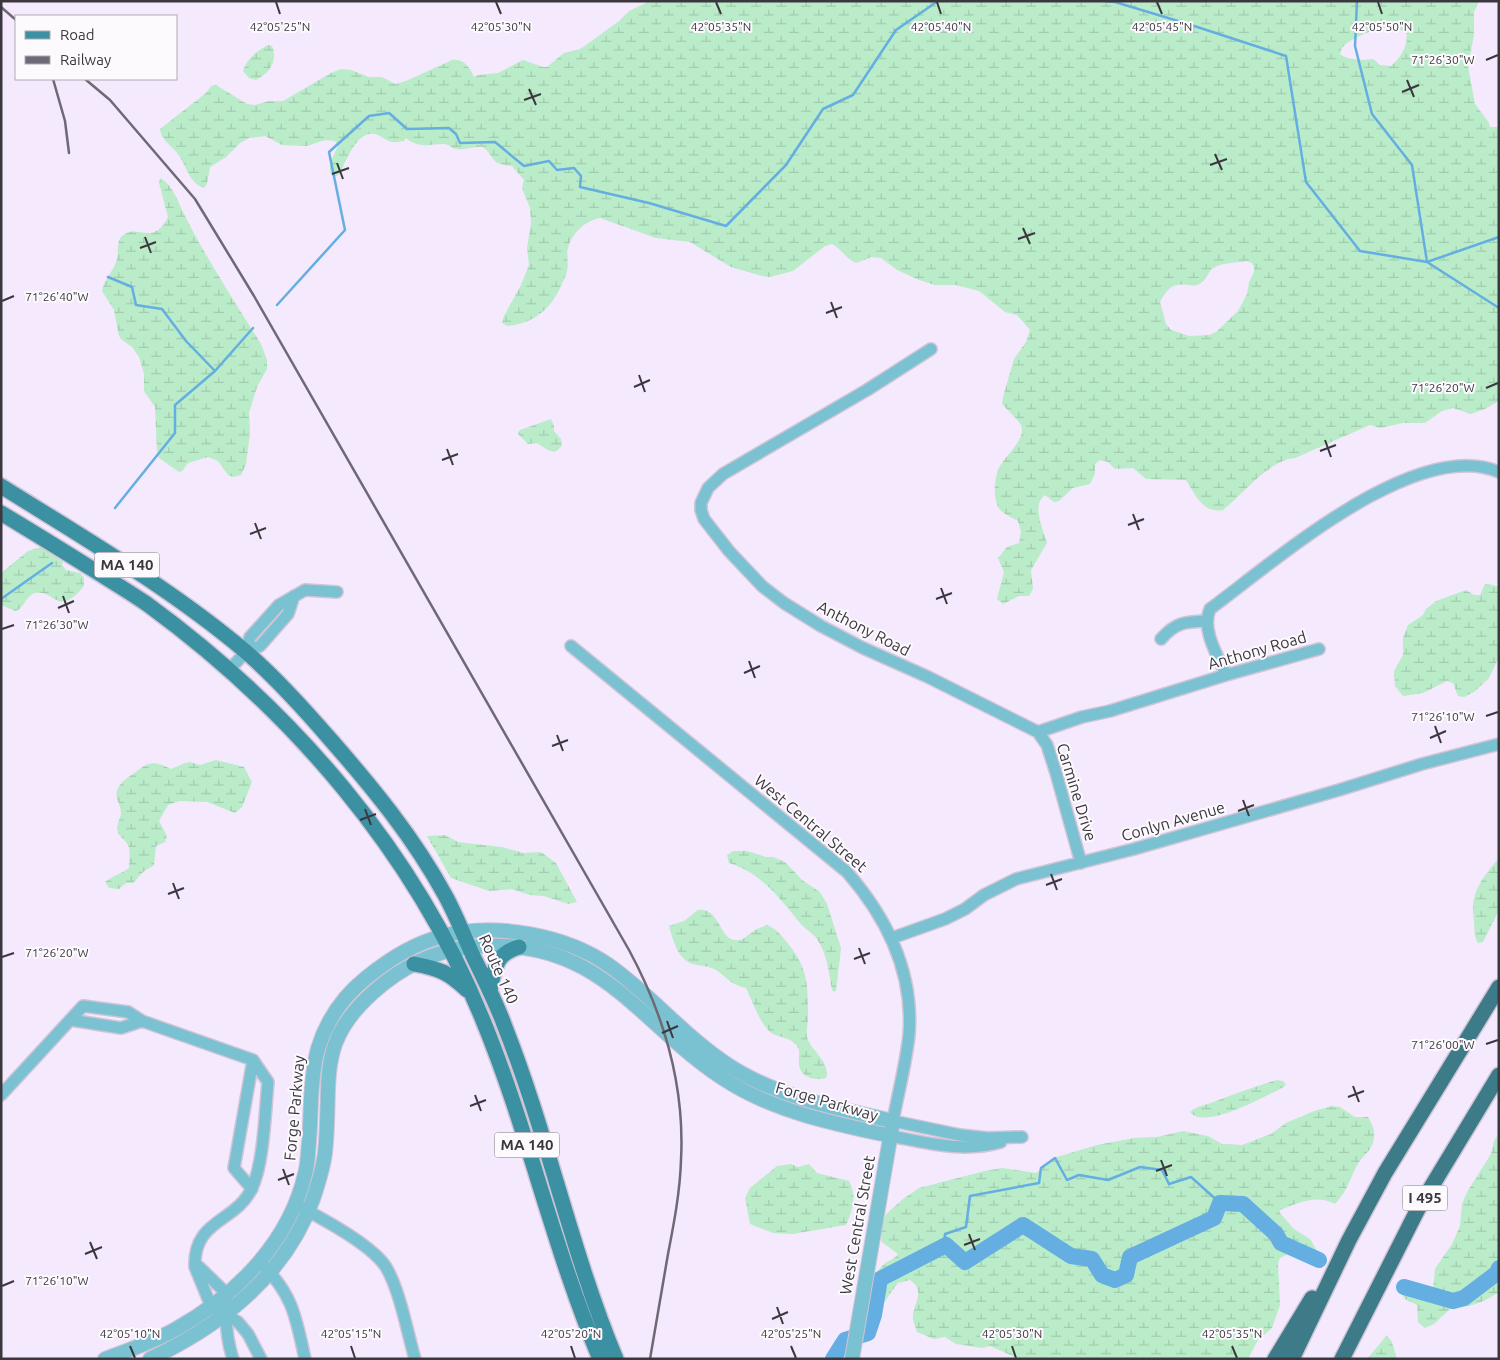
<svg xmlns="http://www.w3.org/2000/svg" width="1500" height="1360" font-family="Ubuntu,sans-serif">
<defs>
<pattern id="wetland-marsh" width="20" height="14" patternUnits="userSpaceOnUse" patternTransform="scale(1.25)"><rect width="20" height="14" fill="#baecc9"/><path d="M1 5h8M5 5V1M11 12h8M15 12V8" fill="none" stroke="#a1cbae"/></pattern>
</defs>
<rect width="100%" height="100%" fill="#f4e9fd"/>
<!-- wetland -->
<path fill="url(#wetland-marsh)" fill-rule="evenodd" d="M650,1H1479L1474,12V35L1468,66L1475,104L1489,123L1490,127H1497L1499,129V401L1485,409L1471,414L1453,408L1442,411L1425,423H1403L1380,428L1370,425L1295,458C1269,460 1243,494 1223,510C1203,514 1195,494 1186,480L1146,479L1133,468L1115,469L1108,462L1100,460L1095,464V474L1090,484L1073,488L1059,501L1054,502L1045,495C1031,505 1043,529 1047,543L1031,570L1033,589L1029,596H1019L1003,604L997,599L1004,572L998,558L1007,547L1019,543L1021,532L1018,521C1013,518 1006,515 1001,511C992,502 994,476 1000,466C1006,455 1027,438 1021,425C1017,418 1007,410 1002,404L1003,397L1014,359L1026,342L1030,330L1017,315L1005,312L979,291L956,285H935L919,280L897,270L881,258L872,257L856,263C846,259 842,249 832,244L825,246L793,271L770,277L762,276L731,267L690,242L656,238L600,218C585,221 572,233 568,248C566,255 569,263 567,271C566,277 562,283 560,288C549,311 532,324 507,326L502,323L504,316L521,285L529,265L527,248L531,223L530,208L522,188L524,180L512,166C489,164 497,159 483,147C474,146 464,151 455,149C451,148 449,144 444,144C430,144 419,149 406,138L404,141C399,142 394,143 389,141C384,139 380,135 375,134C356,131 347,160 340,173L337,176H332C326,167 334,155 338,146L335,141L325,140L307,146L282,145L265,136L249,138L240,143L226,157L210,167L207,184L204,188C189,183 186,165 178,154C171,145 161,140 160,129L206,93L211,86L216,85L247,104L255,105L269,101H283L331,73L341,69L351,70L369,77H382L395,84L406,81L452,60C464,58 470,68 474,77L478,75L498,73L523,60L543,67H547L564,53L580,49L586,45L619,21L629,11ZM1383,28L1401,30L1407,35C1407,48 1400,58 1391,66L1380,65L1373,59C1363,60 1348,61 1340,54C1341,51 1341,49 1343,47C1349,39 1374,29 1383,28ZM1247,261L1252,263L1254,267V272L1249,282L1247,294L1238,311L1216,332L1209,335L1189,336L1171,330L1166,324L1160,302C1167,289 1172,283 1188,285C1192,285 1195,287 1199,284C1206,281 1207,274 1212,269C1221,262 1237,263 1247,261Z
M268,45L272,46C278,61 270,73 256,80L249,78L243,71C247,58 257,51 268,45Z
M160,178C172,184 178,201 183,212C206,258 234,301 261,344L267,360V369L257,387L249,413L250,433L246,464L241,475L233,477L228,475L218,461L208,457L188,463L182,471L179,472L159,458L157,451L155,407L144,391V374L139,357L132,347L122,340L119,336L114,310L102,291C104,279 114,271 117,259C119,252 116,242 122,236C137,222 152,248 168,217L159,183Z
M551,419L554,426V431L561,439L562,445C553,460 544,445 536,443C533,443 531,444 528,444L518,434L520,430Z
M41,547L63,562L62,565L66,570L80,573L84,578V586C57,619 54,588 35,593C27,595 24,606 18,610L15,611L1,605V573L28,551Z
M1485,584H1489L1499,587V657L1489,678L1474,692L1464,697L1458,696L1453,683L1447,681L1423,693L1403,696L1395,686L1394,671L1403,655V638L1408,625L1423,615L1426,609L1436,601L1466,590L1474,595H1480Z
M216,760L244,767L252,782L242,807L235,813L207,802L180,801L168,805L159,821L167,836L165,842L156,846L154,865L143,872L133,883H126L119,889L109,888L105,882C112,876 121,874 129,868C129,861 131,850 128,845C125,840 120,837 118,832C115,826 120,820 121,814C121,808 119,804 117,799C114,785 127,778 136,772C151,760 155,762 171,769L185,763L190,762L200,765Z
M445,835L458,842L502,847L524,853L541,852L556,863L577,902L568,904L544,896L530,895L512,889L489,891L451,878L427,836Z
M733,851H747L766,857H773L785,862L802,880L820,892L827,904L841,948L836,991L834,992L832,990C829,972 827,954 817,939C813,933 805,929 800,923C778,897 763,874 729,863L727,855Z
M1499,858V910L1483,942L1478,943C1473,935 1475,929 1474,921C1469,894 1482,878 1499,858Z
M698,910C723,907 718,948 743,939C746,937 749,934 752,932C757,929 762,927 767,925C777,929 782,936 789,945C809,969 808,989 808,1018C808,1024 806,1031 807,1037C810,1050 831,1062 826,1078C815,1081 801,1078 799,1065C798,1058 801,1051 797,1046C790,1036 777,1038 770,1032C758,1020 753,1002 746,988C727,983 730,979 716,970C710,966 700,966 693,964C678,960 673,940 669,926L684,921Z
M1277,1080L1283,1081L1286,1084L1284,1087C1267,1095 1205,1131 1190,1112C1198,1105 1207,1105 1216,1101C1236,1093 1256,1086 1277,1080Z
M1332,1106L1340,1107L1355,1117H1368C1374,1127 1377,1136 1371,1147C1368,1153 1362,1157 1359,1162C1350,1177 1348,1191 1335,1204C1316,1194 1299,1203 1280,1210V1213L1294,1229L1310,1239L1320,1256L1308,1261L1292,1252L1280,1258L1278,1263L1280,1305L1272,1328L1258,1340L1248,1359H1019L990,1346L982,1348L956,1344L945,1337L934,1339L917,1332C916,1328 914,1324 913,1320C911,1304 928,1293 910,1280L898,1283L882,1305L869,1310C871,1294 870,1277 883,1265C888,1260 894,1260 898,1254L882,1242L879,1233L886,1214L903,1199L919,1188L985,1171L1002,1168L1036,1173L1057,1157L1097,1145L1134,1138L1157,1137L1183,1131L1208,1136L1222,1144L1242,1145L1271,1134L1286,1123L1314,1111Z
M1499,1133V1292C1483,1303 1469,1307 1450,1309L1434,1324L1425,1328L1418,1322L1417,1305L1405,1299L1400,1290L1404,1287L1433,1290L1435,1269L1452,1244L1460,1226L1462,1204L1467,1192L1491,1154L1494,1141Z
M791,1164L798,1167L809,1164L817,1173L849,1181C857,1195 853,1210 846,1225L792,1234L773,1233L750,1224L745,1198L750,1188L777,1166Z
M1387,1335L1392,1342L1397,1359H1367Z"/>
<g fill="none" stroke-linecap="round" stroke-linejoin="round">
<!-- stream -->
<path stroke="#64aee2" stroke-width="2.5" d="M1105,1L1115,2L1188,24L1286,56L1306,182L1360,251L1427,262L1499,308
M1357,1L1355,46L1372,114L1412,165L1427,262L1499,237
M108,277L132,287L136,305L162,309L186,341L215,371
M277,305L345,230L329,152L369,116L389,113L407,129L449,128L456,134L460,143L495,142L524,166L549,161L557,170L574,168L581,176L580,187L649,203L726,226L786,165L823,109L853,95L896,30L938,1
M115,508L175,433V405L215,371L253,328
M1,599L52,563
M946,1245L945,1234L966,1227L970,1196L1039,1183L1041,1168L1055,1158L1067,1180L1079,1175L1108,1180L1140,1167L1162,1170L1169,1184L1191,1177L1220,1203"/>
<!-- river -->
<path stroke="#64aee2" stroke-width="16" d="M1404,1287L1453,1301L1464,1298L1497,1273L1499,1268
M833,1359L845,1340L868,1333L874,1315L880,1279L946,1245L965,1262L1023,1225L1071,1256L1092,1259L1102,1275L1115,1280L1126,1275L1130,1257L1214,1218L1220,1203L1243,1204L1276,1234L1281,1243L1319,1260"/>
<!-- minor casing -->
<g stroke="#cfc5d7" stroke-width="14">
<path id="minor" d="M931,349L867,390L723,474L708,488L701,503V510L704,519L729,551L762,586L784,603L821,626L863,648L928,677L1038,732L1082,717L1110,711L1226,675L1319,649
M1161,639C1176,622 1185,622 1207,621
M571,646L847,872C887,918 914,972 909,1035C906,1064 898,1093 893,1121L960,1135L988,1138L1022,1137
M246,652L250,637L279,605L305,590L337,592
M230,669L246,652L260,646L288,614L294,596
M1226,675C1218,656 1201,630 1210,609C1274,562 1416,436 1499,472
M1038,732L1047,745L1056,773L1081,863
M892,938L945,919L965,909L984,895L1016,879L1134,849L1339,790L1422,764L1499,744
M71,1020L121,1028L142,1021
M1,1095L83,1006L128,1012L142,1021L253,1060L268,1082C265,1112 264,1162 252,1188C236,1223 193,1219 195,1267L211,1306L238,1322L248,1334L261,1359
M891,1136C928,1143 964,1153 1001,1142
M252,1189L234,1168L253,1060
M302,1208C325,1220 372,1245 386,1267C400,1291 407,1331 415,1359
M260,1262C292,1293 296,1316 305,1359
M196,1264L227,1294C225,1316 226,1338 233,1359"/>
</g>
<!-- tertiary casing -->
<g stroke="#cfc5d7" stroke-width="16">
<path id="tertiary" d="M105,1359C129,1350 153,1342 176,1329C235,1296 289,1243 305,1174C308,1164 308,1152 309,1142C311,1120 310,1098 313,1076C316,1037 336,1002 366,978C388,960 415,943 443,936C495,922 566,935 610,966C652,996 685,1037 728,1065C777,1097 836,1108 893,1121L852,1359
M150,1359C222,1325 285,1276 313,1199C318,1184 323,1169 325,1153C333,1076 313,1040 383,984C412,961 447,947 484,946C606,940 642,1030 732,1084C780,1113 837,1124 891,1136"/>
</g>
<!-- primary casing -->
<g stroke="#cfc5d7" stroke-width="18">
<path id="primary" d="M1,486C84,538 170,588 245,651C274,676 305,710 330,739C373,788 414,838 445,895C456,915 464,936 473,956C484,979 496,1002 505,1027C548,1136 571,1251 616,1359
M1,513C33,532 65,552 97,572C114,583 131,593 147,604C292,710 414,851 482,1018C528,1129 553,1248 600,1359
M414,964C440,969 448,972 467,990
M490,990C495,968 495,954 519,947"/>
</g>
<!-- motorway casing -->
<g stroke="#cfc5d7" stroke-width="18">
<path id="motorway" d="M1275,1359L1312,1298
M1292,1359L1349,1240L1385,1173L1499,987
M1342,1359L1418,1209L1499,1075"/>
</g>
<!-- minor -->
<use href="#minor" stroke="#7ac1d1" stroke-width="11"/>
<!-- tertiary -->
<use href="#tertiary" stroke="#7ac1d1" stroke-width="14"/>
<!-- primary -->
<use href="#primary" stroke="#3b90a1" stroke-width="15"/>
<!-- motorway -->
<use href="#motorway" stroke="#3e7b88" stroke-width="15"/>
<!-- rail -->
<path stroke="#6e6974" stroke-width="2.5" d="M1,7L16,20
M53,79L65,121L69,153
M85,79L110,100L195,199L254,296L629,950C664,1015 685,1085 681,1160C680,1192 674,1223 668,1254C662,1289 656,1324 650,1359"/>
</g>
<!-- ticks -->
<path fill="none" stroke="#3b373f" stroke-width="2" d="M276,2L280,14M496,2L501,14M716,2L721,14M937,2L941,14M1157,2L1162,14M1378,2L1382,14M1486,60L1498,55M1407,80L1414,97M529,89L536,105M1402,92L1419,85M524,100L541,94M1215,154L1222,170M337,163L343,179M1210,165L1227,159M332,174L349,168M1023,228L1030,244M145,237L151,253M1018,239L1035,233M140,248L156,242M2,301L14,296M831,302L837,318M826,313L842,307M639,375L645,392M634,387L650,380M1486,388L1498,383M1325,440L1331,457M447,449L453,465M1320,451L1336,445M442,460L458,454M1133,514L1139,530M255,523L261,539M1128,525L1144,519M250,534L266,528M941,588L947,604M63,596L69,613M936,599L952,593M58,608L74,601M2,629L14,625M749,661L755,678M744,673L760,666M1486,716L1498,712M1435,726L1441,743M557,735L563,751M1430,738L1446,731M552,746L568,740M1243,800L1249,816M365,809L371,825M1238,811L1254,805M360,820L376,814M1051,874L1057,890M173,883L179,899M1046,885L1062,879M168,894L184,888M859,948L865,964M2,957L14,953M854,959L870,953M667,1021L673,1038M662,1033L678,1026M1486,1044L1498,1040M1353,1086L1359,1102M475,1095L481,1111M1348,1097L1364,1091M470,1106L486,1100M1161,1160L1167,1176M283,1169L289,1185M1156,1171L1172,1165M278,1180L294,1174M969,1234L975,1250M90,1242L97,1259M964,1245L980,1239M85,1254L102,1247M2,1286L14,1281M777,1307L783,1324M772,1319L788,1312M130,1346L135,1358M351,1346L355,1358M571,1346L575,1358M791,1346L796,1358M1012,1346L1016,1358M1232,1346L1237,1358"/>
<g text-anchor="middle" stroke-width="4" stroke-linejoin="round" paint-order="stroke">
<!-- shield labels -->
<g fill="#fdfafe" stroke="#757278" stroke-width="1">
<rect x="94.5" y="552.5" width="65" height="25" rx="4"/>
<rect x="494.5" y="1132.5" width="65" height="25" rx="4"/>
<rect x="1402.5" y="1185.5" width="45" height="25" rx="4"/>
</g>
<g font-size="15" font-weight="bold" fill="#3b373f">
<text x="127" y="570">MA 140</text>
<text x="527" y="1150">MA 140</text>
<text x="1425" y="1203">I 495</text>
</g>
<!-- street labels -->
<g font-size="16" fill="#3b373f" stroke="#fdfafe">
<text transform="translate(864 628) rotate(27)" y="6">Anthony Road</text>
<text transform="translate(1257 650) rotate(-16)" y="6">Anthony Road</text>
<text transform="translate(1077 792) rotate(73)" y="6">Carmine Drive</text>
<text transform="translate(1173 821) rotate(-16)" y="6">Conlyn Avenue</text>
<text transform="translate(811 823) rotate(40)" y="6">West Central Street</text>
<text transform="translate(499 969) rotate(66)" y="6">Route 140</text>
<text transform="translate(827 1101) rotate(16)" y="6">Forge Parkway</text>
<text transform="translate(294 1108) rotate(-85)" y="6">Forge Parkway</text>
<text transform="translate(857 1225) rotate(-80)" y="6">West Central Street</text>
</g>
</g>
<g font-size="12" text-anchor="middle" fill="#3b373f" stroke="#fdfafe" stroke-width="4" stroke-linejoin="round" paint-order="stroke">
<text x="280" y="31">42°05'25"N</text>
<text x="941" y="31">42°05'40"N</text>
<text x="1162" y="31">42°05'45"N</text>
<text x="501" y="31">42°05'30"N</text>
<text x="721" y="31">42°05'35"N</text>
<text x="1382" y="31">42°05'50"N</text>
<text x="1443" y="64">71°26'30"W</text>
<text x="57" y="301">71°26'40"W</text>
<text x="1443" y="392">71°26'20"W</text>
<text x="57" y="629">71°26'30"W</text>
<text x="1443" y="721">71°26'10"W</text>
<text x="57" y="957">71°26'20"W</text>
<text x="1443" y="1049">71°26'00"W</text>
<text x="57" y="1285">71°26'10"W</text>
<text x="130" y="1338">42°05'10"N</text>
<text x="351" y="1338">42°05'15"N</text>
<text x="571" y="1338">42°05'20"N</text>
<text x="791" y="1338">42°05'25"N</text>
<text x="1012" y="1338">42°05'30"N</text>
<text x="1232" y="1338">42°05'35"N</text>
</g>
<!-- border -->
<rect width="1500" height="1360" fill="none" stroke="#3b373f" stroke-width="5"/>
<!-- legend -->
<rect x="15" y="15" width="162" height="65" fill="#fdfafe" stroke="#afacb2"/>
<rect x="25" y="31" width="25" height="8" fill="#3b90a1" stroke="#afacb2"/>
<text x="60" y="40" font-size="15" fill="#3b373f">Road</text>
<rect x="25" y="56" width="25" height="8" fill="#6e6974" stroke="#afacb2"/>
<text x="60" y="65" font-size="15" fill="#3b373f">Railway</text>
</svg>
